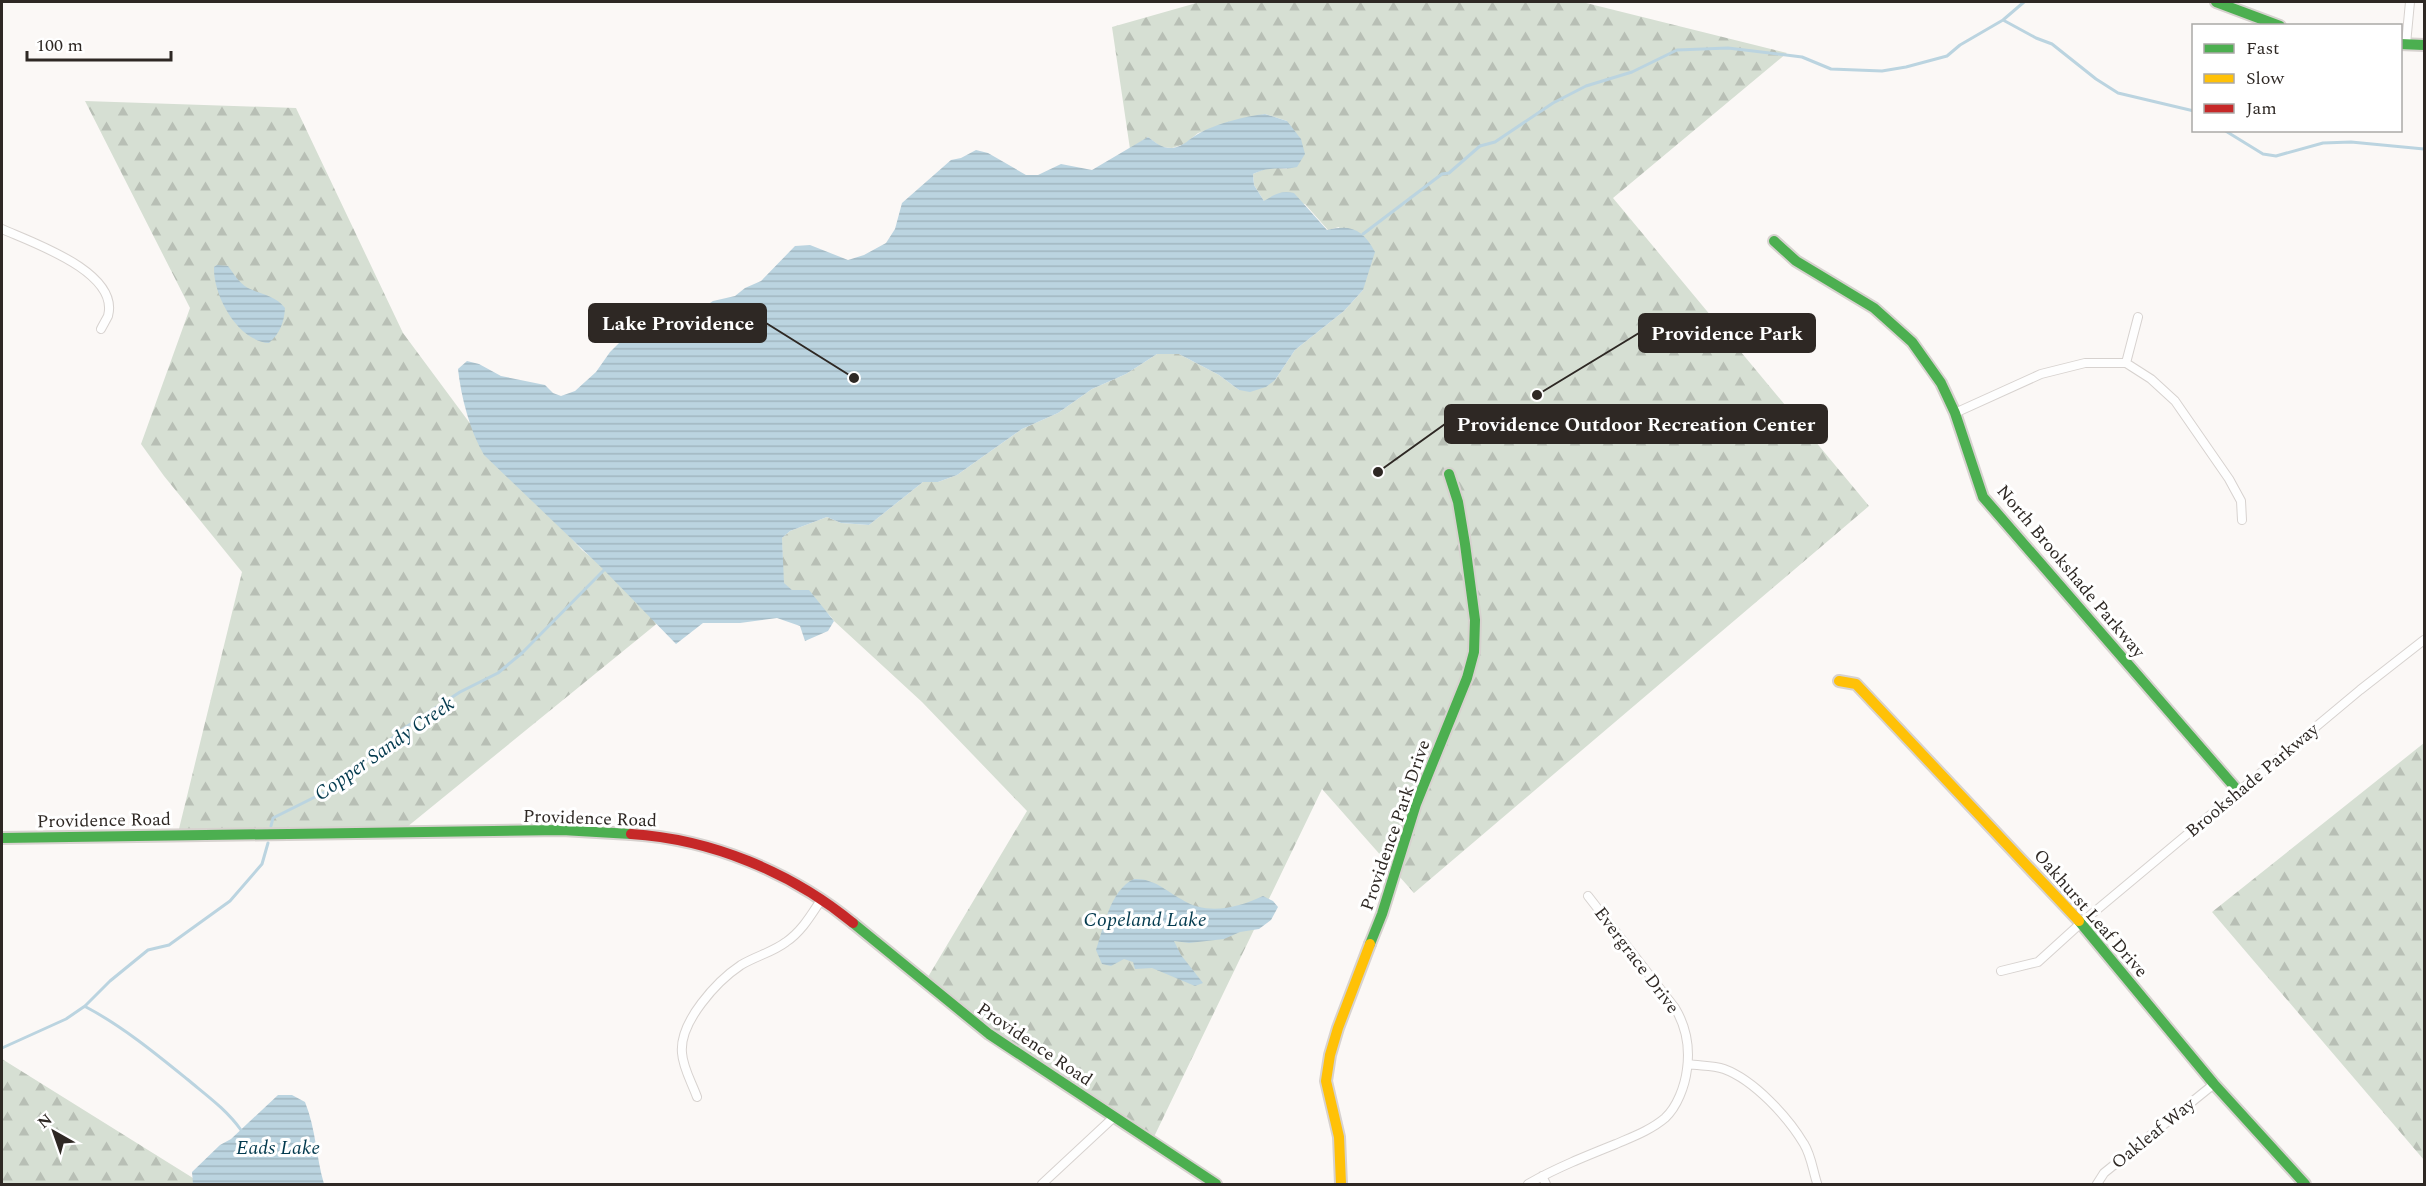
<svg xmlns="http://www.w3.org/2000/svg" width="2426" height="1186" font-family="Spectral,serif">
<defs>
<pattern id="forest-firs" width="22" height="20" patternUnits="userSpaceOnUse" patternTransform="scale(1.5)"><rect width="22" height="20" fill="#d6dfd3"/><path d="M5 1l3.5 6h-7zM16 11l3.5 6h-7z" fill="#b8bfb5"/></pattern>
<pattern id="water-rules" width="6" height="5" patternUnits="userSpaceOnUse" patternTransform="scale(1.5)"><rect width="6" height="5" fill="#bbd4e0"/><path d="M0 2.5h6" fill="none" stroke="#a1b6c0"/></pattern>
</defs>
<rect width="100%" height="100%" fill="#fbf8f6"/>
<!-- forest -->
<path fill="url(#forest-firs)" d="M1200,2H1582L1787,53L1613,198L1869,506L1414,893L1322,789L1151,1143L925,982L1027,811L922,702L834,621C822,602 799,598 783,583L782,538L790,531L827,517L841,523L869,525L923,482H938L957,475L1022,429L1058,413L1092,389L1126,374L1157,354H1179L1219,375L1239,390L1275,380L1295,350L1344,311L1363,290L1339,227L1328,230L1305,204L1264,201L1254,185L1253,174L1269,167L1287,169V121L1265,114L1198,133L1185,144L1172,148L1161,147L1148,137L1130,149L1112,27Z
M85,101L296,108L403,333L489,449L582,550L665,617L407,827L177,837L242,572L164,476L141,444L190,308Z
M2424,743V1160L2212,912Z
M2,1059L201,1183L203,1184H2Z"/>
<!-- water -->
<path fill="url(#water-rules)" d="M1265,114L1287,121L1301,139L1305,154L1297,167C1278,171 1273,165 1253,174L1254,185L1264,201C1275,194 1282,190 1294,193L1327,230C1352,224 1363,230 1375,252L1363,290L1344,311L1295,350L1275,380L1266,387L1250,392L1239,390L1219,375L1179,354H1157L1126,374L1092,389L1058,413L1022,429L957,475L938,482H923L869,525L841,523L827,517L790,531L782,538L784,583L792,590H809L834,621L828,631L805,641L800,626L777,618L740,623H703L676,644L604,570L484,455C470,431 461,397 458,369L467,361L479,364L501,376L545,385L553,393L561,396L575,391L596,372L610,352L622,340L631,316C650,309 668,318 687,318L713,301L735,296L745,288L761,281L795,246L810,245L848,260L864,255L886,243L895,229L902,203L951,160L961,158L976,150L988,153L1026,175H1038L1061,164L1092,170L1148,137C1156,143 1163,149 1173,148C1184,146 1189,139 1198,134C1215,124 1246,116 1265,114Z
M217,265L228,266C234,274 239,283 248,288C262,295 275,295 285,308C284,323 280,333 269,343C238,341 213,296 214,267Z
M1134,879C1153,878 1165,890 1181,899C1207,916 1237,908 1263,896L1273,901L1278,907L1271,920L1259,929L1240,932L1224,939L1189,943L1174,941L1181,955L1203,983L1195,986L1152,968L1135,969L1133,962L1124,959L1111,966L1102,964L1096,950C1104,927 1110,890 1134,879Z
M278,1095H292L305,1102C316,1129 316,1157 324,1184H193L192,1172L220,1145L231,1139Z"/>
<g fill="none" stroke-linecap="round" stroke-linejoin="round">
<!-- stream -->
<path stroke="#bbd4e0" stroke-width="3" d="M2003,20L2036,38L2052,44L2096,79L2118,93L2194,111
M2224,130L2263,154L2276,156L2323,143L2351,142L2424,149
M1363,234L1442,174L1449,173L1480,146L1495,142L1553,103L1586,86L1632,72L1677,50L1728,48L1802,57L1831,69L1882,71L1906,67L1947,56L1960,45L2003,20L2024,2
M271,826L273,818L335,787L403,729L460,692L498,673L522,653L604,570
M86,1007C122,1026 155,1053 187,1079C206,1095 226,1109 241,1130
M2,1048L66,1019L85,1006L110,981L148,950L169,945L230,901L262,864L268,843"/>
<!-- street casing -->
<g stroke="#d7d2cf" stroke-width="10">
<path id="street" d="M2406,44L2410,2
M2,229C31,242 120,272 108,316C106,320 103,325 101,329
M2126,363L2138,317
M1955,413L2041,374L2085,363H2126L2151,379L2175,401L2229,479L2241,501L2242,520
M2001,971L2038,962L2081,923L2360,690L2424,640
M1688,1064C1700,1066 1713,1065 1724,1069C1754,1080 1788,1117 1804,1144C1811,1155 1813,1171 1817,1183
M697,1097C692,1083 683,1068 682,1053C679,1022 717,981 741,965C756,956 773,952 786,942C802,931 811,915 821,900
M1542,1176L1546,1184
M1042,1184L1114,1117
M1528,1184C1556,1168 1586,1156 1616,1144C1632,1137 1651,1130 1665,1118C1677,1107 1685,1086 1687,1069C1690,1047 1687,1028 1675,1008L1588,896
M2097,1184L2104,1173L2214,1084"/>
</g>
<!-- fast casing -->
<g stroke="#d7d2cf" stroke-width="14">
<path id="fast" d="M2216,2L2280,26
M2400,44L2424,45
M1774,241L1796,261L1874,308L1912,342L1941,383L1955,413L1983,497L2239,792
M2,838L562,830L631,834
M2079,921L2214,1084L2305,1184
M853,923L989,1034L1216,1184
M1370,944L1382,914L1416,804L1467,678L1474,652L1475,620L1465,544L1458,502L1449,474"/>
</g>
<!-- slow casing -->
<g stroke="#d7d2cf" stroke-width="14">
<path id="slow" d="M1839,681L1856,684L2079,921
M1341,1184L1339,1137L1326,1081L1330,1055L1338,1028L1370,944"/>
</g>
<!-- jam casing -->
<g stroke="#d7d2cf" stroke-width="14">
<path id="jam" d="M631,834C711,839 791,872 853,923"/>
</g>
<!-- street -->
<use href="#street" stroke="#fefefe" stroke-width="8"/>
<!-- fast -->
<use href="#fast" stroke="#4caf50" stroke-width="10"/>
<!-- slow -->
<use href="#slow" stroke="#ffc107" stroke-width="10"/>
<!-- jam -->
<use href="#jam" stroke="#c62828" stroke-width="10"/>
</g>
<g text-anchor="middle" stroke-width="6" stroke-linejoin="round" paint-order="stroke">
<!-- street labels -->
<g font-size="18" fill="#2e2824" stroke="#fff">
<text transform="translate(2071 571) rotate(50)" y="6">North Brookshade Parkway</text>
<text transform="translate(2252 780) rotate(-40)" y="6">Brookshade Parkway</text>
<text transform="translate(590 818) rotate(2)" y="6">Providence Road</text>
<text transform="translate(104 820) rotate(-1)" y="6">Providence Road</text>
<text transform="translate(1395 825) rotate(-71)" y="6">Providence Park Drive</text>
<text transform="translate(2091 913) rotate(49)" y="6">Oakhurst Leaf Drive</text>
<text transform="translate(1637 960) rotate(53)" y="6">Evergrace Drive</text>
<text transform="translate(1035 1044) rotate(34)" y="6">Providence Road</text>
<text transform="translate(2153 1133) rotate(-39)" y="6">Oakleaf Way</text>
</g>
<!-- water labels -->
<g font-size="20" font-style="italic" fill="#033a4e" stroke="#fff">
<text transform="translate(384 748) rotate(-35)" y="7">Copper Sandy Creek</text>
<text x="1145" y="926">Copeland Lake</text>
<text x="278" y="1154">Eads Lake</text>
</g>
</g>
<!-- callouts -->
<path fill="none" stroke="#2e2824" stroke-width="2" d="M854 378L766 323M1537 395L1639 333M1378 472L1445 424"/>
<g fill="#2e2824" stroke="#fff" stroke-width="2">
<circle cx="854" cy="378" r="6"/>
<circle cx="1537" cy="395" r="6"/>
<circle cx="1378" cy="472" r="6"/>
</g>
<g fill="#2e2824" stroke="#2e2824" stroke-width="2">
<rect x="589" y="304" width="177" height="38" rx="6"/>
<rect x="1639" y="314" width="176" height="38" rx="6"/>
<rect x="1445" y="405" width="382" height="38" rx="6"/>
</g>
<g font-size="20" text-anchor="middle" font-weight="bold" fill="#fff">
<text x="678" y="330">Lake Providence</text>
<text x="1727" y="340">Providence Park</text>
<text x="1636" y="431">Providence Outdoor Recreation Center</text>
</g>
<!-- border -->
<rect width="2426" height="1186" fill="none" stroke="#2e2824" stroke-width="6"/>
<!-- legend -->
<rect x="2192" y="24" width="210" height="108" fill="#ffffff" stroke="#aba9a7" stroke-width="1.5"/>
<rect x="2204" y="44" width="30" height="9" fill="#4caf50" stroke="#aba9a7" stroke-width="1.5"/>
<text x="2246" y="54" font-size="18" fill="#2e2824">Fast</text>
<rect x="2204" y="74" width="30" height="9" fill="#ffc107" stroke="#aba9a7" stroke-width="1.5"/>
<text x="2246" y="84" font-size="18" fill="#2e2824">Slow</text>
<rect x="2204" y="104" width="30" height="9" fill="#c62828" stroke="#aba9a7" stroke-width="1.5"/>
<text x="2246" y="114" font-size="18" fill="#2e2824">Jam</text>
<!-- north arrow -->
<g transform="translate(54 1132) rotate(320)" stroke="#ffffff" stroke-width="4.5" paint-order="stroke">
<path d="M0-4.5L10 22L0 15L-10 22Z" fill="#2e2824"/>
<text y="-9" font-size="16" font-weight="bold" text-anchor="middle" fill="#2e2824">N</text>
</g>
<!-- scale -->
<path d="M27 51v9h144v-9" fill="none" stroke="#2e2824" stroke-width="3"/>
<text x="36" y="51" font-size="18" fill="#2e2824" stroke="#ffffff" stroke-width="4.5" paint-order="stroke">100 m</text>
</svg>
